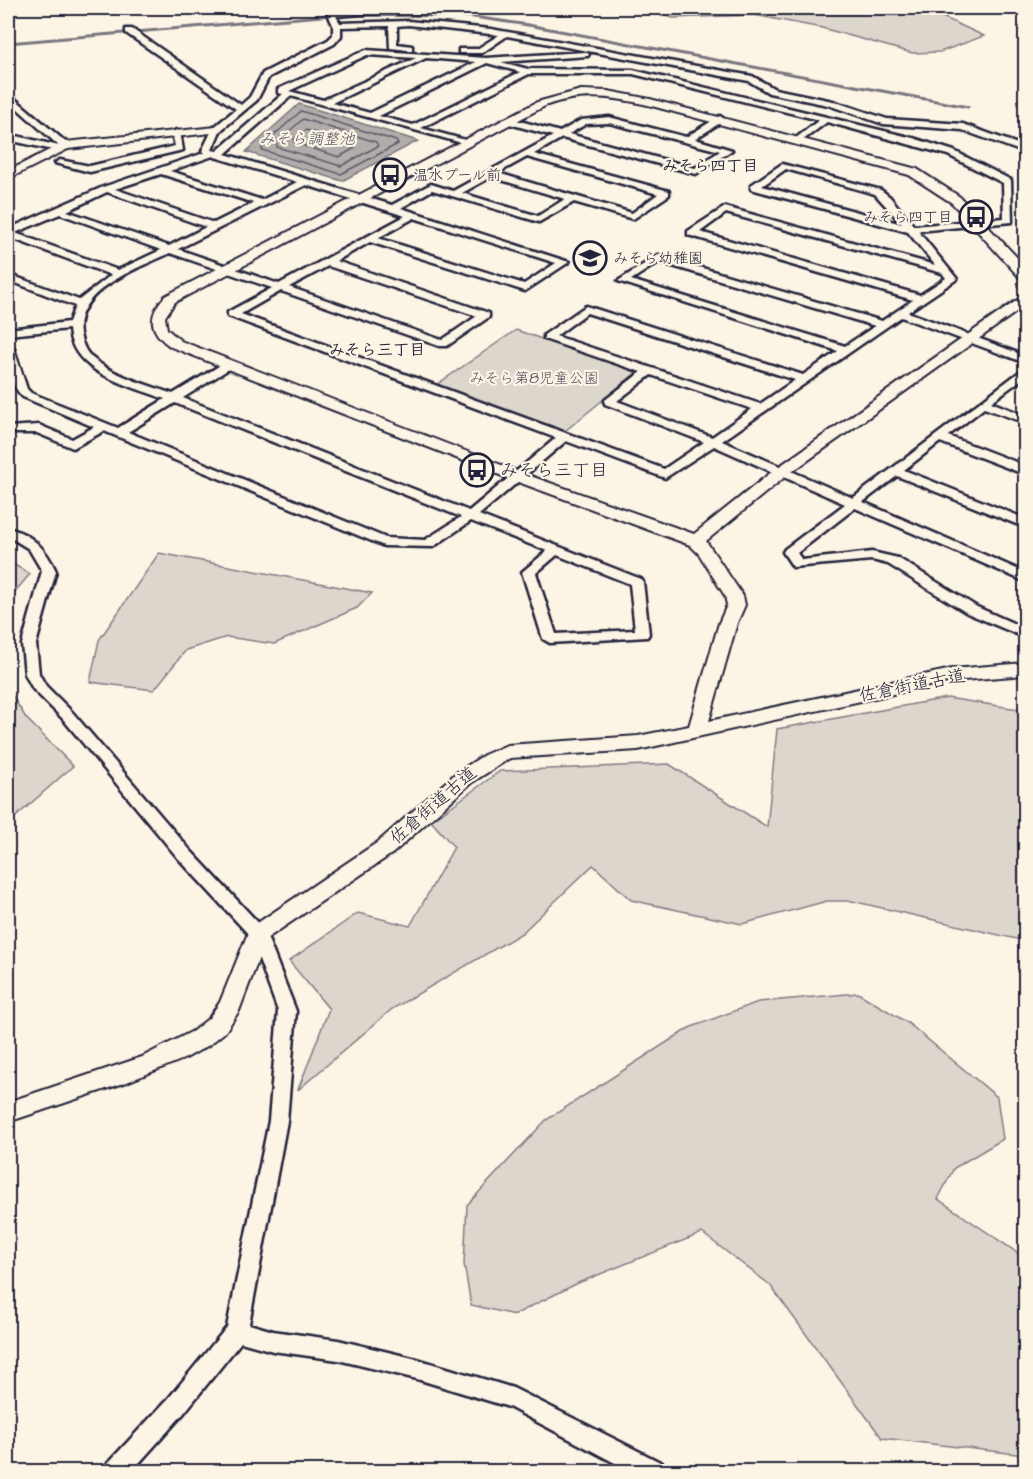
<svg xmlns="http://www.w3.org/2000/svg" width="1033" height="1479" font-family="'Architects Daughter','Klee One',sans-serif">
<rect width="100%" height="100%" fill="#fcf5e5"/>
<filter id="ink" filterUnits="userSpaceOnUse"><feTurbulence type="fractalNoise" baseFrequency=".0167" numOctaves="2"/><feDisplacementMap in="SourceGraphic" scale="12" xChannelSelector="R" yChannelSelector="G"/><feConvolveMatrix kernelMatrix="1 2 1 2 8 2 1 2 1" color-interpolation-filters="sRGB"/></filter>
<g filter="url(#ink)">
<!-- green -->
<path fill="#dcd6cc" stroke="#7f7c84" stroke-width="1.5" d="M650,8H923L984,36L940,52L912,53L822,28L754,15L672,18Z
M516,330L637,372L565,431L436,385Z
M159,553L372,593L357,608L274,644L227,637L186,650L154,690L90,682L99,640Z
M8,561L30,574L8,600Z
M8,689L26,718L73,766L12,820L8,818Z
M947,698L1025,710V941L852,901H827L742,924L631,900L593,865L522,933L392,1009L298,1090L329,1009L289,961L358,913L410,926L454,847L431,821L500,771L669,764L767,827L777,729Z
M858,993L908,1023L997,1097L1003,1139L954,1168L938,1199L1025,1258V1455L882,1438L770,1285L702,1233L578,1283L514,1315L471,1305L464,1264L467,1205L546,1120L689,1028L758,1002Z"/>
<!-- water -->
<path fill="#b2adab" stroke="#78757e" stroke-width="1.5" d="M299,104L418,141L342,181L246,152Z"/>
<g fill="none" stroke-linecap="round" stroke-linejoin="round">
<!-- shore -->
<path stroke="#5c5a68" stroke-width="1.5" d="M301,111L396,141L398,144L341,174L262,150V146Z
M303,119L376,142L378,146L341,166L277,147L276,143Z
M306,130L353,144L355,148L339,157L295,143L294,139Z"/>
<!-- stream -->
<path stroke="#78757e" stroke-width="3" d="M346,15L467,16L528,25L968,107
M8,43L333,15"/>
<!-- minor casing -->
<g stroke="#22223b" stroke-width="5">
<path id="minor" d="M325,8H331L334,12L383,8L378,13L336,16L340,23L408,21L491,29L752,76L775,89L833,101L887,119L963,124L1026,147V153L962,130L883,124L828,105L769,93L749,81L507,36L482,53H459V49H477L499,35L408,25L397,26V44L412,46V50H409L390,48L389,26L341,27V36L334,44L269,77L257,100L220,131L212,150L217,151L283,94L278,93V89L366,50L486,58L585,52L589,54L588,56L501,62L528,69L633,70L913,138L954,151L1011,180L1012,222L918,231L957,279L908,312L1026,356V363L901,317L722,441L853,498L1026,367V376L991,402L1026,416V423L984,408L948,436L1026,466V475L940,442L904,470L1026,519V528L897,476L863,502L1026,573V582L855,508L797,553L802,560L872,552L898,558L977,607L1026,629V638L967,613L888,564L872,560L793,567L783,552L785,549L845,504L714,446L665,478L566,441L479,515L641,579L643,582L649,634L647,637L550,643L543,639L522,572L547,551L471,521L433,547L384,546L104,431L73,448L37,433H8V427L39,425L72,439L94,427L23,397C10,385 6,363 8,346L14,349L27,389L31,393L118,428L165,399C130,385 72,374 69,329L8,335V329L69,322L75,306L8,280V274L79,300L111,275L8,237V229L103,187L204,153L202,151L213,128L236,109L126,33V29H132L241,105L250,97L263,73L328,40L333,35V25ZM367,55L416,58L323,100L289,91ZM426,58L476,62L370,113L332,103ZM487,63L520,72L413,125L379,116ZM529,74H633L819,120L796,138L795,140L799,143L827,122L948,155L1003,183L1004,218L914,226L890,197L881,190L782,164L751,185V189L908,232L935,265L725,207L688,231V235L913,300L882,321L658,255L618,281L838,351L803,375L586,306L544,335V339L641,372L605,400V404L704,442L664,469L241,314L281,291L439,346H447L489,317V313L336,261L370,242L525,291L569,262L401,208L432,190L539,222L574,202L633,219L669,195V191L534,154L562,138L696,174L732,150L695,139L723,121L724,119L720,116L686,137L609,117L581,120L560,132L509,118L505,121L506,123L553,136L453,191L431,184L392,205L225,154L291,96L469,145V141L421,128ZM609,123L720,151L695,168L569,134L586,124ZM213,156L215,157L297,182L262,200L170,171ZM527,157L658,194L632,213L498,173ZM786,169L875,194L902,224L762,186ZM161,174L254,203L214,223L115,189ZM491,177L565,199L538,216L462,193ZM306,185L405,216L279,284L178,249ZM107,192L206,227L169,246L67,211ZM726,213L942,273L946,278L920,295L700,232ZM60,214L161,250L118,270L15,233ZM414,218L556,263L524,284L378,238ZM170,253L272,288L228,312V316L556,438L469,511L183,398L232,367V363H224L173,394C148,385 118,377 96,361C87,355 82,345 80,334C73,290 139,268 170,253ZM659,262L875,326L845,346L631,280ZM328,266L477,316L442,340L289,287ZM587,313L795,380L760,404L556,336ZM651,375L752,409L712,437L617,401ZM175,403L461,517L425,540L386,538L128,432ZM557,555L630,584L635,630L556,634L536,573Z
M8,93L68,144V148L58,151L8,140V134L59,146L8,100Z
M176,130L180,133L183,150L90,172L55,163L60,160L90,166L175,146L172,133Z
M8,528C32,534 46,549 56,571L36,644L39,674L46,686L73,713L190,850L264,929L296,1011L287,1121L249,1324L273,1331L338,1340L417,1359L513,1388L664,1464L667,1472H632L509,1407L417,1379L338,1360L273,1351L241,1342L184,1413L131,1472H104L107,1464L168,1399L227,1327L269,1121L278,1011L251,937L178,858L63,719L33,689L25,674L22,644L42,571L29,549L8,536Z"/>
</g>
<!-- tertiary casing -->
<g stroke="#22223b" stroke-width="4">
<path id="tertiary" d="M581,90L608,91L650,99L917,169L960,197L1026,267V280L1021,279L952,203L909,175L648,105C613,97 580,92 545,106L175,302L165,317L167,329L181,341L522,473L694,534L774,470L1026,294V305L786,476L706,541L743,596L745,605L737,623L709,721L952,669L1026,663V675L952,681L638,750L510,758L471,783L393,853L266,939L239,1011L225,1032L209,1045L186,1058L127,1082L8,1122V1102L142,1057L193,1031L209,1018L220,1002L250,928L378,842L456,773L484,755L507,745L638,736L689,726L719,623L727,605L725,596L699,554L690,545L510,479L171,347C149,332 147,316 165,296L537,102Z
M216,127L222,130L220,132L68,149L8,179V171L65,142Z"/>
</g>
<!-- minor -->
<use href="#minor" fill="#fcf5e5" fill-rule="evenodd"/>
<!-- tertiary -->
<use href="#tertiary" fill="#fcf5e5" fill-rule="evenodd"/>
</g>
</g>
<!-- icons -->
<defs>
<g id="bus-ring" transform="scale(1.725)"><circle r="9.5" fill="#fcf5e5" stroke="#22223b" stroke-width="1.5"/><path d="M-5-6H5V4H4V6H2V4H-2V6H-4V4H-5ZM-3.5-4V0h7V-4ZM-3.5 1.2v1.5H-2V1.2ZM2 1.2v1.5H3.5V1.2Z" fill="#22223b"/></g>
<g id="school-ring" transform="scale(1.725)"><circle r="9.5" fill="#fcf5e5" stroke="#22223b" stroke-width="1.5"/><path d="M0-5L7-2L0 1L-7-2ZM-4 1L0 2.5L4 1V4Q0 6-4 4Z" fill="#22223b"/></g>
</defs>
<g fill-rule="evenodd">
<use href="#bus-ring" x="390" y="175"/>
<use href="#bus-ring" x="976" y="217"/>
<use href="#school-ring" x="590" y="258"/>
<use href="#bus-ring" x="477" y="470"/>
</g>
<g text-anchor="middle" stroke-width="4.5" stroke-linejoin="round" paint-order="stroke">
<!-- far-poi labels -->
<g font-size="15" fill="#22223b" stroke="#fcf5e5" text-anchor="start">
<text x="413" y="180">温水プール前</text>
<text x="953" y="222" text-anchor="end">みそら四丁目</text>
<text x="613" y="263">みそら幼稚園</text>
</g>
<!-- far-park labels -->
<g font-size="15" fill="#504f5f" stroke="#fcf5e5">
<text x="534" y="383">みそら第8児童公園</text>
</g>
<!-- far-water labels -->
<g font-size="16" font-style="italic" fill="#545362" stroke="#fcf5e5">
<text x="307" y="144">みそら調整池</text>
</g>
<!-- far-neighbourhood labels -->
<g font-size="16" font-weight="bold" fill="#22223b" stroke="#fcf5e5">
<text x="710" y="171">みそら四丁目</text>
<text x="377" y="355">みそら三丁目</text>
</g>
<!-- poi labels -->
<g font-size="18" fill="#22223b" stroke="#fcf5e5" text-anchor="start">
<text x="500" y="476">みそら三丁目</text>
</g>
<!-- street labels -->
<g font-size="18" fill="#22223b" stroke="#fcf5e5">
<text transform="translate(912 685) rotate(-11)" y="6">佐倉街道古道</text>
<text transform="translate(433 805) rotate(-41)" y="6">佐倉街道古道</text>
</g>
</g>
<!-- margin -->
<rect width="1033" height="1479" fill="none" stroke="#fcf5e5" stroke-width="30"/>
<rect x="15" y="15" width="1003" height="1449" fill="none" stroke="#22223b" stroke-width="2" filter="url(#ink)"/>
</svg>
